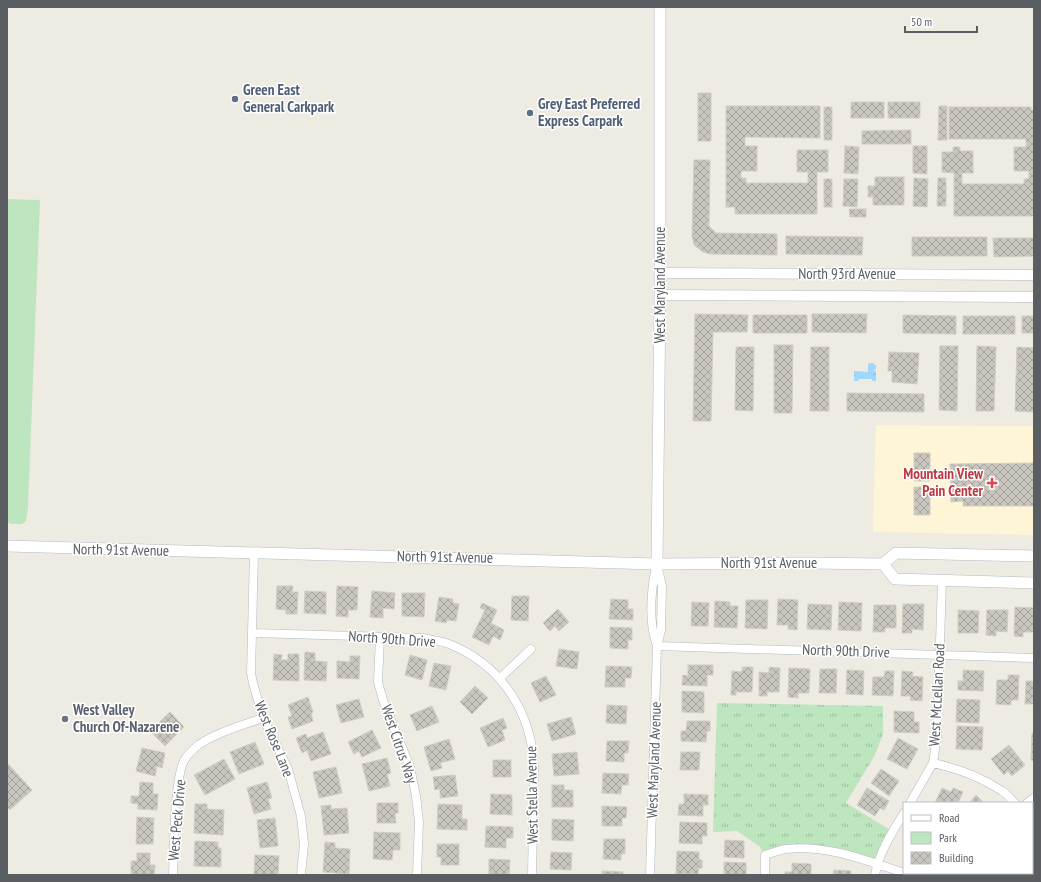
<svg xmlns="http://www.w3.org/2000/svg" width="1041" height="882" font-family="'PT Sans Narrow',sans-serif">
<defs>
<pattern id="grass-tufts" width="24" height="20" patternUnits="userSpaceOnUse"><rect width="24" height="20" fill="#bee6be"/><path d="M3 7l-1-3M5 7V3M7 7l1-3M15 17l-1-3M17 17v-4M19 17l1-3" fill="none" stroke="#9dbe9e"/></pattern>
<pattern id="water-ripples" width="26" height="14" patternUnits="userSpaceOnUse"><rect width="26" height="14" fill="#a1d7ff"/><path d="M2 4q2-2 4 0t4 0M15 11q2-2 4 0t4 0" fill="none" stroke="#86b2d2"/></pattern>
<pattern id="building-cross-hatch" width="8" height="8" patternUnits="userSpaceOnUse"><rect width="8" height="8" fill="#c8c6bf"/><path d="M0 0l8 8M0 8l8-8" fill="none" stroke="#a5a49f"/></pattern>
</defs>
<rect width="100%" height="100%" fill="#eeebe2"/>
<!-- commercial -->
<path fill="#fef5d6" d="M876,425L1034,426V535L873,532Z"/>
<!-- grass -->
<path fill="url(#grass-tufts)" d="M717,703L883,706V734L875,755L846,803L892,831L877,864L809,849L765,855L760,847L737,831L713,832Z"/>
<!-- park -->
<path fill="#bee6be" d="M7,199L40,200L28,508L26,521L22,524H12L7,522Z"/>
<!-- water -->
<path fill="url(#water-ripples)" d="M870,363H874V365H876V369L874,370L875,371H876V381H872V379H859L858,381H854V371L868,372V364Z"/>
<!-- building -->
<path fill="url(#building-cross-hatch)" stroke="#d2cdc0" d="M698,93H711V141H698Z
M851,102H884V118H851Z
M888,102H920V118H888Z
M726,106H820V138L745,137V146H757V171H741V178H746V183H808V172H797V150H828V172H817V214H735V207H726Z
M939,106H947V140H938Z
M824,107H832V140H824Z
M949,107H1031V110H1034V216H954V173L942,172V152H953V147H960V151H973V173H962V184H1024V179H1029V171H1014V147H1026V139H949Z
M911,130V144H862V131Z
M845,146L859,147L858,174L844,173Z
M913,146H927V174L913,173Z
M694,160H710L709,226L716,233L777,234V255L711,254L703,252L694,245L692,235Z
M875,177H904V205H873V197H868V186H875Z
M914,178L928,179L927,207L913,206Z
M938,178H946V206H937Z
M824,179H832V207H824Z
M844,179H858L857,207L843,206Z
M849,209H866V217H850Z
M786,236L863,237L862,255L786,254Z
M912,237H987V256H912Z
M993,238H1034V256L994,257Z
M695,314L748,315L747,332H713L711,421H693Z
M812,314H867L866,333L812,332Z
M753,315H807V333H753Z
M903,315L956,316V334L903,333Z
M963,316H1015V334H963Z
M1022,316H1034V333H1022Z
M774,345H793L792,413H774Z
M940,346H958L957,411L939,410Z
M977,346L996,347L994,411H976Z
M736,347H754L753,411L735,410Z
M811,347H829V411H810Z
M1017,347L1034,348V412L1015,411Z
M889,352L919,353L917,384L892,382V371H888Z
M847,393L924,394V412L847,411Z
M914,453H930V481H914Z
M1034,463V506H963V501L951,502L950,464Z
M914,487H930V515H914Z
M277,586H293L292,592H298L297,614H286V610L276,609Z
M337,586L358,587L357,610H348V617L336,616Z
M305,591L326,592V614L304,613Z
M372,591L395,593L394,609L383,608V618L370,617Z
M402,593H425L424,617L402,616Z
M512,596H529L528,621L511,620Z
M439,597L453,599V603L459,604L456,621L447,620L446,623L435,621Z
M611,599L628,600V609H633V620L609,619Z
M778,599L798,600L797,630L788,629V625H777Z
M746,600H768L767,629L745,628Z
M715,601L730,602V606H738L737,628L714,627Z
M692,602L709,603L708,626H691Z
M839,602L862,603L861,631L838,630Z
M482,603L497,610L491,623L504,630L500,640L493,636L489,645L472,637L485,610L480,608Z
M808,604L832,605L831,630L807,629Z
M903,604H924L923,630L912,629V633H902Z
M874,605H896V628H885V632H873Z
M1015,607L1034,608V632H1023V637L1014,636Z
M558,609L569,622L559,631L555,626L550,631L543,623Z
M958,610L979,611L978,633H958Z
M987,610H1008L1007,632L996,631V636L986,635Z
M610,627L632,628V640H628V649L610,648Z
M559,649L579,652L577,669L556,666Z
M305,652L315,653V661L327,662L326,681L304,680Z
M274,654L282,655L281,660H288V654H299V681L273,680Z
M410,655L427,660L422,680L405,675Z
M350,656H360L359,679L337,678V661L350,662Z
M434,663L451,666L446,690L429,686Z
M688,665H713V675H707V686L682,685L683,675L688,676Z
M606,666L632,667L631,678H625V687H605Z
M742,667H753L752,692H736V695H731L732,671L742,672Z
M769,667L780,668L779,692H767V696H759V672L769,673Z
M789,668L810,669L809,693H798V698L788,697Z
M820,669H837L836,693H819Z
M847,670L864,671L863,695L846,694Z
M963,670L984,671L983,691L958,690V681H963Z
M885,671H894L893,696L872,695L873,677H884Z
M902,671L913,672L912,676L923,677L922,701L910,700L911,696H901Z
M1008,675H1019L1018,700H1011V705L996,704L997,680H1008Z
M546,676L556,695L540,702L531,683Z
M1026,681H1034V704H1025Z
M475,686L488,698L472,714L460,702Z
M682,691L704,692V713L682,712Z
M308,697L313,712L311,713L313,721L292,729L288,717L292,716L288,705Z
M359,699L364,717L341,723L336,705Z
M957,699L980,700L979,723L956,722Z
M607,705L627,706L626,724L606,723Z
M432,706L439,722L417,731L410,715Z
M894,711L914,712V722H919V733L894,732Z
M170,712L184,727L165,746L150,731Z
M571,717L576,734L552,741L547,724Z
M503,718L507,728L502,730L505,740L488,747L480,728Z
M687,721H710V731H707L706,742L681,741V731H686Z
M957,726L983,727L982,750L956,749Z
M372,730L381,748L362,757L359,751L354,754L348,742Z
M323,732L331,754L311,761L307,750L302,753L296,738L306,734L307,738Z
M1032,733H1034V761L1031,760Z
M898,738L918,749L907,769L887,759Z
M449,739L455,759L440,763L442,768L431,771L424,747Z
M607,741H629L628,753H624V762L606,761Z
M255,742L264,764L239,774L230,752Z
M1009,745L1025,765L1012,776L1008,771L1004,775L991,759Z
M142,748L165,753L162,768L157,766L155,776L136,771Z
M577,752L579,774L554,776L552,754Z
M681,752H700L699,770H680Z
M387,758L391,773L387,774L390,786L369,791L362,764Z
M224,759L235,779L205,795L194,775Z
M493,760H511V777H493Z
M7,763L32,790L10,810L7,807Z
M336,767L342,793L319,798L313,772Z
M881,769L899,781L889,796L871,783Z
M603,773L629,774L628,785H622L621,794L602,793Z
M455,775L458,796L440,798V789L435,790L433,777Z
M140,782L153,783V794H158L157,810L138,809V804L131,803V796H139Z
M267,782L272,798L268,799L271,809L254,814L247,788Z
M552,785H564V790H573V807H552Z
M867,788L889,801L884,810L880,808L875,816L857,805Z
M942,788L951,792L953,788L963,792L958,803H935Z
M491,794L512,795V815L490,814Z
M684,794L708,795V805H703V816L678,815L679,804H684Z
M976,795L984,803H969Z
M377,803H398V813H395L396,823H377Z
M195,804H207V809L224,810L223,835L194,833Z
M438,804L462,805V819H467V830L437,829Z
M331,805V809L347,808L349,833L324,835L321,806Z
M602,806L627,807L626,818H622V826H602Z
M137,817L154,818L153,844H136Z
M275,818L278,846L260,848L257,820Z
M552,819L574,820L573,841L552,840Z
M680,822L707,823V836H702V844L679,843Z
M486,826L513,827V838H506V848L485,847Z
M374,832L400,833V850H393L392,860L373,859Z
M604,839H625V854H621V860L603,859Z
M725,840L744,841V858L724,857Z
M195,841L218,842V848H221V867L194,866Z
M325,842L335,843V848L350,849L349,874L323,872Z
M437,844H459V865H441V857H437Z
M677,851L699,852V860H702V868H699L698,874H676Z
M551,852L572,853L571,870L550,869Z
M137,853H150V865H155L154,875H131V861H137Z
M255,855L279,856L278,875H254Z
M489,859L510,860L509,875H489Z
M724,862L746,863V875H724Z
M792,863L811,864V875H785V872H792Z
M834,870L851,871V875H833Z
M602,871L623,872V875H602Z"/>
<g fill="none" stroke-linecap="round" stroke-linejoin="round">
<!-- minor casing -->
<g stroke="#b5b8bd" stroke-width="9">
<path id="minor" d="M254,553L251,673L253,683L263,718L288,769L301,816L304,844L301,875
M656,566C651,591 648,621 657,646
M253,633L423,638C432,640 441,641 449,644C502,665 532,713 534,768L532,875
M380,637L378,682L383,700L410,767L416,796L419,822L417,875
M657,646L1034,658
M500,678L531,649
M933,763C956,768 981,777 1002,791C1007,794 1011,799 1015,803
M910,803L933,763L937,736L942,580
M1027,803L1034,798
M1032,826L1034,830
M173,875C174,851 174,776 185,759C189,753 197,745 203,742C221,731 243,725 263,718
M650,875L657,646L661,630L662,586L657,564
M765,875V855C772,853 779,850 786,849C829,844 870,862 910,875
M875,875C879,853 892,832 904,813"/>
</g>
<!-- tertiary casing -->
<g stroke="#b5b8bd" stroke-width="11">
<path id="tertiary" d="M660,273L1034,275
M660,295L1034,297"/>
</g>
<!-- secondary casing -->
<g stroke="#b6b9bf" stroke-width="12">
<path id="secondary" d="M7,546L657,564L808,563L883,564L896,553L1034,556
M657,564L660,295V7
M883,564L895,579L1034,583"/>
</g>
<!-- minor -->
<use href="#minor" stroke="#fff" stroke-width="8"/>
<!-- tertiary -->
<use href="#tertiary" stroke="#fff" stroke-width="10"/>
<!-- secondary -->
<use href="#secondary" stroke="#fff" stroke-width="11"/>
</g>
<!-- markers -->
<g fill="#5c6f8a" stroke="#fff" stroke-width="1.5">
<circle cx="235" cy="99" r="4"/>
<circle cx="530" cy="113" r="4"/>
</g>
<path fill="#e0444e" stroke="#fff" stroke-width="1.5" d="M990 477h4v4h4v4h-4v4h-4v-4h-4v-4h4z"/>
<circle fill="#6b7280" stroke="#fff" stroke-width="1.5" cx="65" cy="719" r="4"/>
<g text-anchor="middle" stroke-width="3" stroke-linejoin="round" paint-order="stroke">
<!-- service labels -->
<g font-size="15" font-weight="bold" fill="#4e5e75" stroke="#fff" text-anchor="start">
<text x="243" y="95">Green East<tspan x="243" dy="17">General Carkpark</tspan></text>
<text x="538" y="109">Grey East Preferred<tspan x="538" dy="17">Express Carpark</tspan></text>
</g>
<!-- street labels -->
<g font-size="15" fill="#5a5e63" stroke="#fff">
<text x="847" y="279">North 93rd Avenue</text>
<text transform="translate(660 285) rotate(-90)" y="5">West Maryland Avenue</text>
<text transform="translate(121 550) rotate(1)" y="5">North 91st Avenue</text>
<text transform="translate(445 557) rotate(1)" y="5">North 91st Avenue</text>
<text x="769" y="568">North 91st Avenue</text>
<text transform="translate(392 639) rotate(4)" y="5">North 90th Drive</text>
<text transform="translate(846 651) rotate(2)" y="5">North 90th Drive</text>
<text transform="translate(937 695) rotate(-87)" y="5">West McLellan Road</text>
<text transform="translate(274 739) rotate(68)" y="5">West Rose Lane</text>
<text transform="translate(399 744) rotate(71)" y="5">West Citrus Way</text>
<text transform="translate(654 760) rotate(-88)" y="5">West Maryland Avenue</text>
<text transform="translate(532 795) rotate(-91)" y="5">West Stella Avenue</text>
<text transform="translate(177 820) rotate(-85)" y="5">West Peck Drive</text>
</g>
<!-- health labels -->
<g font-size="15" font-weight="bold" fill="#be3a42" stroke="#fff" text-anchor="end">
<text x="983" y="479">Mountain View<tspan x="983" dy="17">Pain Center</tspan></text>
</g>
<!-- worship labels -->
<g font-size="15" font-weight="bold" fill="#5b616d" stroke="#fff" text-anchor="start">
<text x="73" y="715">West Valley<tspan x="73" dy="17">Church Of-Nazarene</tspan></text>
</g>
</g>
<!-- border -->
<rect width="1041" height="882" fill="none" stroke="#5a5e63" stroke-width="16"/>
<!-- legend -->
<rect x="903" y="802" width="130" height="72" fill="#ffffff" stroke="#bdbfc1"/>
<rect x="911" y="815" width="20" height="6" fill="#ffffff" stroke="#bdbfc1"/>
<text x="939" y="822" font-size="12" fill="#5a5e63">Road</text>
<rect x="911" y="832" width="20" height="12" fill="#bee6be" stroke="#bdbfc1"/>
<text x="939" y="842" font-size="12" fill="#5a5e63">Park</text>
<rect x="911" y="852" width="20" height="12" fill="url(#building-cross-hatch)" stroke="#bdbfc1"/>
<text x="939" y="862" font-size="12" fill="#5a5e63">Building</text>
<!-- scale -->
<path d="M905 26v6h72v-6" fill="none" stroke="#5a5e63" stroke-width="2"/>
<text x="911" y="26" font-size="12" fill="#5a5e63" stroke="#ffffff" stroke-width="3" paint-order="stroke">50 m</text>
</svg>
